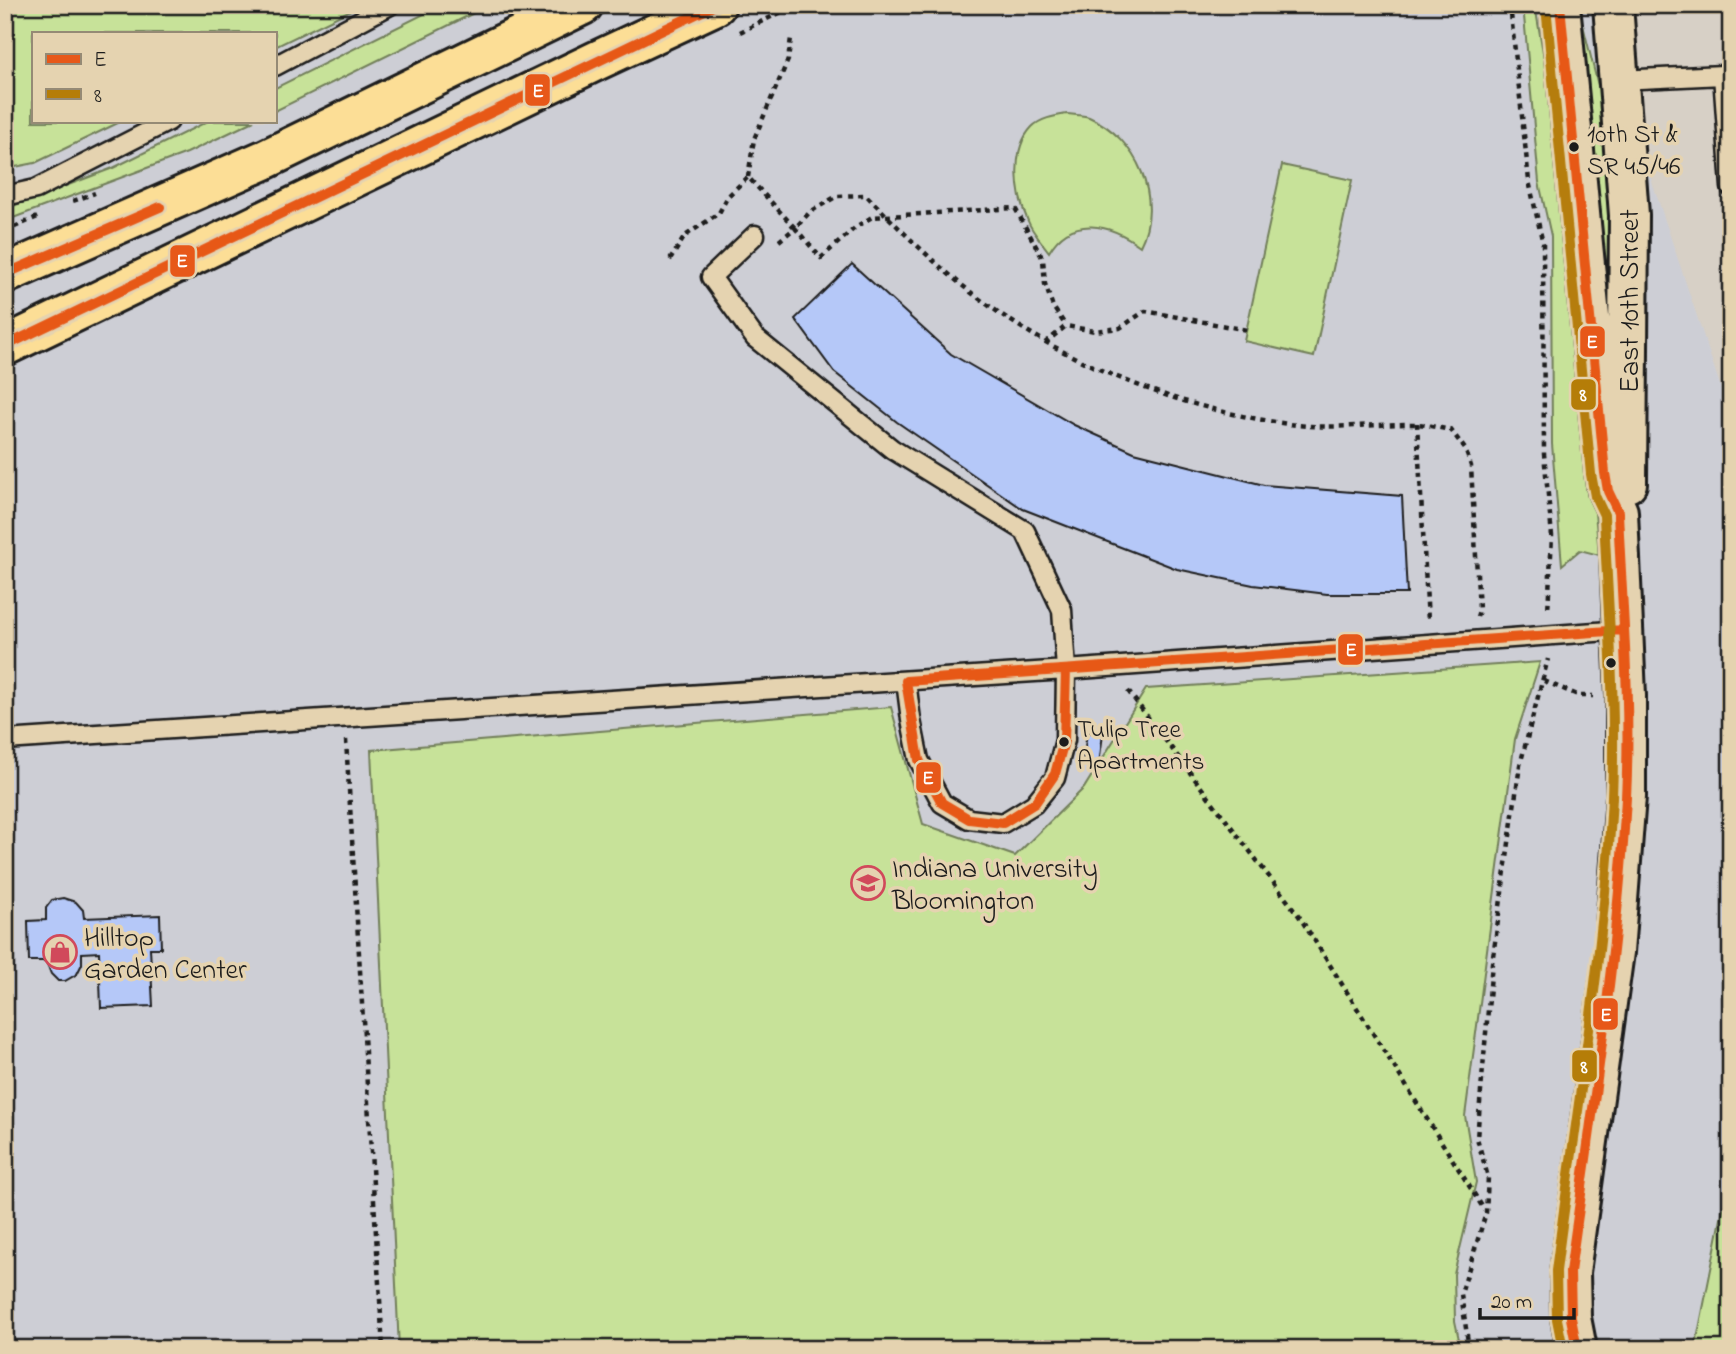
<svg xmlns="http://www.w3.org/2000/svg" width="1736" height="1354" font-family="'Indie Flower',sans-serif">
<rect width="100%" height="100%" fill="#d7d0c6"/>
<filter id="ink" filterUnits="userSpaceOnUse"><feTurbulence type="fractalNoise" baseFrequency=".0143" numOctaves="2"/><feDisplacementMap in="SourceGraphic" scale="14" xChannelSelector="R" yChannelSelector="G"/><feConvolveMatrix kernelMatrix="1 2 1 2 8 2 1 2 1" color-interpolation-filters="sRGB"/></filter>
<g filter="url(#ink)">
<!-- built -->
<path fill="#cdced5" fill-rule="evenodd" d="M5,5H1593L1731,418V1349H5ZM33,33H275V121H33Z"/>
<!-- green -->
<path fill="#c7e299" stroke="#727f5a" stroke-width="2" d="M5,5H361L275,47V33H33V121H122L35,163L5,169Z
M442,5H490L275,111V88Z
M1523,5H1535L1562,166L1599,555L1580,550L1562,565L1552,444L1551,236L1539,182Z
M1578,5L1615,154V437Z
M1067,114C1074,115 1082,115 1089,117C1137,138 1164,199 1140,246C1110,224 1071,214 1049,252C1042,242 1032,232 1028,221C1016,195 1010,150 1032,127C1041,118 1055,116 1067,114Z
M208,121H254L187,153L5,221V209L113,168Z
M1282,165L1352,180L1314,357L1244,341Z
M1540,662L1515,739L1465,1116L1476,1182L1454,1274L1455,1321L1461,1349H399L371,750L891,707L923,824L1015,856L1084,788L1146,689Z
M1731,1169V1349H1695Z"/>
<!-- building -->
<path fill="#b5c8f8" stroke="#1c1c1c" stroke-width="2" d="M852,264L951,354L1074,425L1134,452L1264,485L1402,496L1407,594H1327L1253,585L1177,569L1023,509L897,422L834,372L795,319Z
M1087,732L1103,734L1099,764L1083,762Z
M63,898L76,902L83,910L84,918L160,915L161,948H150L153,1006L101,1008L99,952L82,953V964L77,974L65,981H58L51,974L46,961H29L28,921L46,920V908L52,900Z"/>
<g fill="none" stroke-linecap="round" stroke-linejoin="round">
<!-- lane casing -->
<g stroke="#1c1c1c" stroke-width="23">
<path id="lane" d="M275,66L390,5
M1619,80L1723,75L1731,187
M5,196L36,189L169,121
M755,235L711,277L755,338L892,449L1025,531L1062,610L1066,670L1065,740L1055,778L1034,804L1003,823L969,819L942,803L919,760L911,720L906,681
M5,740L1066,670L1623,630"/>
</g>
<!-- secondary casing -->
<g stroke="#1c1c1c" stroke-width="44">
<path id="secondary" d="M1560,5L1605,473L1608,491L1618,512L1626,696V796L1614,952L1570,1272L1571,1318L1577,1349
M1613,5L1629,215L1627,483"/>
</g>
<!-- highway casing -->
<g stroke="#1c1c1c" stroke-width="44">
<path id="highway" d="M5,274L264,160L583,5
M5,346L596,61L716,5"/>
</g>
<!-- path -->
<path stroke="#1c1c1c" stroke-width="4.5" stroke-dasharray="5 5" stroke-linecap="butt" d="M1510,5L1529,181L1543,244L1544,454L1552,536L1548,611
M740,32L796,5
M748,177L754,139L788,60L791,38
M73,201L95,193
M5,231L40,216
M779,241L795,228L821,258L857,226L872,217L1015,208L1043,259L1045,284L1053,307L1066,326
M670,260L685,236L719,213L728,196L748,177L795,228L810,212L837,196L866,195C905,234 943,273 988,305C1076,369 1189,412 1297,425C1336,429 1375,424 1414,424C1426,424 1439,428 1451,430L1465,449L1471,466L1479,610L1477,617
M1045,343L1066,326L1095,331L1120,328L1145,311L1247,330
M1417,423L1428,621
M1544,681L1580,696H1593
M1128,691L1299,916L1485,1211
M346,740L383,1349
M1469,1349L1461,1294L1486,1213L1488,1177L1477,1138L1492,963L1520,765L1548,659"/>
<!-- lane -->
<use href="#lane" stroke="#e5d3b0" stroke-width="18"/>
<!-- secondary -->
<use href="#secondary" stroke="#e5d3b0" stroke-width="38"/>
<!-- highway -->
<use href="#highway" stroke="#fcde96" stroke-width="38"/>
<!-- bus-1 casing -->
<g stroke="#e5d3b0" stroke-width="16">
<path id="bus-1" d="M1560,5L1605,473L1608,491L1618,512C1622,607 1631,703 1626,798C1617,957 1592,1114 1570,1272L1571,1318L1577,1349
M5,274L160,207
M5,346L715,5
M1066,670L1064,741L1055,774L1035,803L1003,823L969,819L942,803L919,760L906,681L1623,630"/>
</g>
<!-- bus-2 casing -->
<g stroke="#e5d3b0" stroke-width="16">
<path id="bus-2" d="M1546,6L1591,474L1595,496L1604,515C1608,609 1616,703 1612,797C1604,956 1576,1113 1556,1271L1557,1319L1563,1349"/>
</g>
<!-- bus-1 -->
<use href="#bus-1" stroke="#e75819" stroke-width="10"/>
<!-- bus-2 -->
<use href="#bus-2" stroke="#b57d08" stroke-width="10"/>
</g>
</g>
<!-- icons -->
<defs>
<g id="university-ring" transform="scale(1.75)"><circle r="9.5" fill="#e5d3b0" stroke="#d1495b" stroke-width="1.5"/><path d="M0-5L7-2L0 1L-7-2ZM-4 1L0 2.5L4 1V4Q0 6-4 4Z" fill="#d1495b"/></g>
<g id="shop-ring" transform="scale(1.75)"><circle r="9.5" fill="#e5d3b0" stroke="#d1495b" stroke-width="1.5"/><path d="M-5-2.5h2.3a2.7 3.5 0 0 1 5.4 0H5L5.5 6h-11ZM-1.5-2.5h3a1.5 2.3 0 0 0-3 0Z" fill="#d1495b"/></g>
</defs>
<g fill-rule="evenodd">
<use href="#university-ring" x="868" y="883"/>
<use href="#shop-ring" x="60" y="952"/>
</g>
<!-- markers -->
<g fill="#1c1c1c" stroke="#e5d3b0" stroke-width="2.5">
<circle cx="1574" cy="147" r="6"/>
<circle cx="1611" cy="663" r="6"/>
<circle cx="1064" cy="742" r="6"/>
</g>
<g text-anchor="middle" stroke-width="7" stroke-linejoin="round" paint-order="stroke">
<!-- bus labels -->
<g font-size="26" fill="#1c1c1c" stroke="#e5d3b0" text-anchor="start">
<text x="1587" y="142">10th St &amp;<tspan x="1587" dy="32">SR 45/46</tspan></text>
<text x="1077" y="737">Tulip Tree<tspan x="1077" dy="32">Apartments</tspan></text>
</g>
<!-- street labels -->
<g font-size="28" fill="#1c1c1c" stroke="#e5d3b0">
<text transform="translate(1628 301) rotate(-90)" y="10">East 10th Street</text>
</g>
<!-- poi labels -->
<g font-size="28" fill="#1c1c1c" stroke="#e5d3b0" text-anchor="start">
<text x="892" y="877">Indiana University<tspan x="892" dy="32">Bloomington</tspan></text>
<text x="84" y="946">Hilltop<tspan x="84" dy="32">Garden Center</tspan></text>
</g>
</g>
<g stroke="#e5d3b0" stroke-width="2.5">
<rect x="524" y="73" width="27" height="34" rx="7" fill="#e75819"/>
<rect x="169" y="244" width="27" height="34" rx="7" fill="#e75819"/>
<rect x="1579" y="325" width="27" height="33" rx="7" fill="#e75819"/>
<rect x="1570" y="378" width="27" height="33" rx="7" fill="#b57d08"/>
<rect x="1337" y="633" width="27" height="33" rx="7" fill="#e75819"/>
<rect x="915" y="761" width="27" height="33" rx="7" fill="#e75819"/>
<rect x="1592" y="997" width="27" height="34" rx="7" fill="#e75819"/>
<rect x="1571" y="1049" width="27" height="34" rx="7" fill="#b57d08"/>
</g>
<g font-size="19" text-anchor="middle" font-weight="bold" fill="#fff">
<text x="538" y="97">E</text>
<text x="182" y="267">E</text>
<text x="1592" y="348">E</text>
<text x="1583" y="401">8</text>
<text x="1351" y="656">E</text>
<text x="928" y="784">E</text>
<text x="1606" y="1021">E</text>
<text x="1584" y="1073">8</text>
</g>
<!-- margin -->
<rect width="1736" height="1354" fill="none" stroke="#e5d3b0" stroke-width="28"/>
<rect x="14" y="14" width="1708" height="1326" fill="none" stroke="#1c1c1c" stroke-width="2.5" filter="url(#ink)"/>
<!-- legend -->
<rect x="32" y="32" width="245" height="91" fill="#e5d3b0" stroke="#958a75" stroke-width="2"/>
<rect x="46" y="54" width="35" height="10" fill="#e75819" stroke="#958a75" stroke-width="2"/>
<text x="94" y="66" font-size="21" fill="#1c1c1c">E</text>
<rect x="46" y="89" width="35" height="10" fill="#b57d08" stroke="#958a75" stroke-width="2"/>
<text x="94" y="102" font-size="21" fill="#1c1c1c">8</text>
<!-- scale -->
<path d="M1480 1308v10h94v-10" fill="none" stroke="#1c1c1c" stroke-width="3.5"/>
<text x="1491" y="1308" font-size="21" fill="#1c1c1c" stroke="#e5d3b0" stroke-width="5" paint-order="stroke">20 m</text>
</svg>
